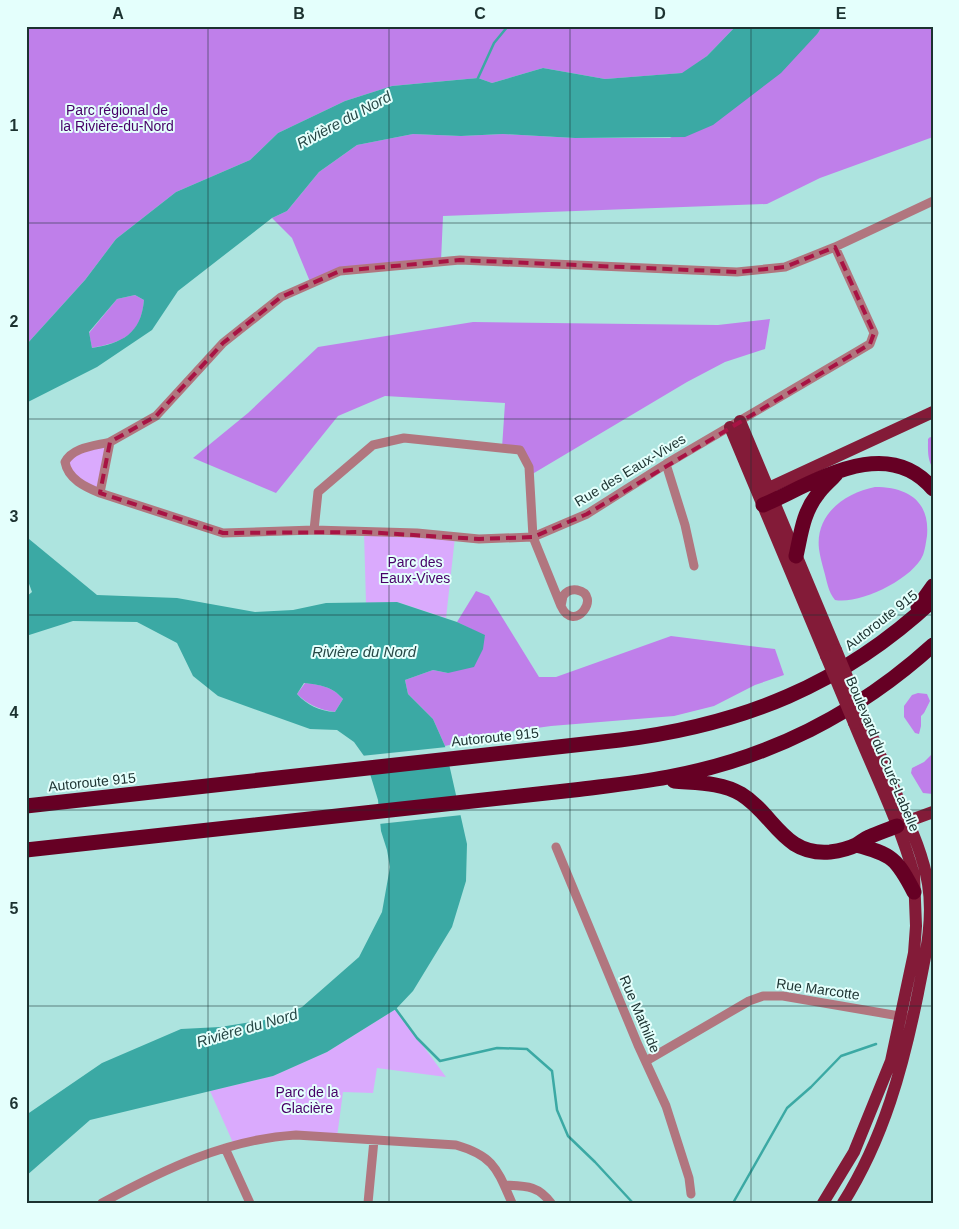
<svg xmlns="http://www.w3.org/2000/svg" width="959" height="1229" font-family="Arial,sans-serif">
<rect width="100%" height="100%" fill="#ade4df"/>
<!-- green -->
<path fill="#daaafd" d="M110,442L100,493L67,471L69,455Z
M364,532L455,537L446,618L397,602L366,603Z
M396,1009L446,1077L377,1068L373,1093L343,1092L337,1137L296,1135L234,1145L210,1091L273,1076L327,1052Z"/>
<!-- forest -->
<path fill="#bf7fea" d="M26,26H736L707,56L683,73L605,79L543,68L492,83L478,78L392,86L345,101L278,133L250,160L176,192L116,239L85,280L26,345Z
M822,26H933V137L820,178L767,204L443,216L441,261L340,271L311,284L292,238L272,218L287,211L319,172L357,145L413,134L461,136L503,134L575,138H670L818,33Z
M135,295L144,300C141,335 123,342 92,348L89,333L117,299Z
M770,319L765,349L725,362L687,382L529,476L520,449L502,448L505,403L385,396L338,416L276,493L193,458L248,413L318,347L473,322L718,325Z
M930,437L933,438V468C927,460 928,448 928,439Z
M875,487C908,487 930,501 927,536C926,542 925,550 923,555C913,579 859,605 835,600C828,592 827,581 824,571C822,564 820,556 819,549C815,514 845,493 875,487Z
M476,591L489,596L539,677H556L671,636L775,649L784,675L755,685L714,706L674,716L551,726L500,733L445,746L433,719L408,694L405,680L433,670L448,673L485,636L457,622Z
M305,683C320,685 332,686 343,699L335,712C319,710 307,704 297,694Z
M918,693L927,694L930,701L924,713L921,716V726L919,734L915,733L904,717V706L912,695Z
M933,753V794L923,793L911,773L912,768L924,762Z"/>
<!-- water -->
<path fill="#3ba9a4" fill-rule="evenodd" d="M736,26H822L818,33L781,73L713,125L685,137L575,138L503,134L461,136L413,134L357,145L319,172L287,211L272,218L178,291L152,330L97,367L26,403V345L85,280L116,239L176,192L250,160L278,133L345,101L392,86L478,78L492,83L543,68L605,79L682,73L707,56ZM135,295L144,300C141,334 122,343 92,348L89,332L117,299Z
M26,539H29L97,595L177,598L255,612L293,610L326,603L397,602L457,622L485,635L483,649L474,667L448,673L433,670L405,680L408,694L433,719L445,746L467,844L466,881L452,927L413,991L396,1009L327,1052L273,1076L90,1120L26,1176V1115L102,1063L181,1029L220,1027L277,1018L302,1007L359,957L382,912L390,867L387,850L381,831L378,800L367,764L364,756L354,742L337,730L310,729L218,696L193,676L177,643L137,622L73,621L26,636V597L32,592L28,581H26ZM304,683C320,685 332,686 343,699L335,712C319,711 307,705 297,694Z"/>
<!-- pier -->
<path fill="#ade4df" d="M447,747L451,764L364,765L361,756Z
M376,806L461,808L462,815L379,824Z"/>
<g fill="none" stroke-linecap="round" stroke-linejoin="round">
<!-- stream -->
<path stroke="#3ba9a4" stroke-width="2.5" d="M478,78L494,43L508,26
M395,1008L417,1038L440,1061L497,1048L527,1049L552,1071L557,1110L568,1136L595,1162L633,1203
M733,1203L787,1108L811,1087L841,1056L876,1044"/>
<!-- minor -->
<path stroke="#b1767f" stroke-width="9" d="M835,247L874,333L870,344L666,464L587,514L533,537L479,539L417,533L314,530L223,533L100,493L110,442L156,416L223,343L281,297L340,271L460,260L737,272L785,267L835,247L933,201
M666,464L685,525L694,566
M100,493C85,487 68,479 65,462C73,447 94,446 110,442
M314,530L318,492L373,445L404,438L520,450L529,467L533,537L561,606C574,635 603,595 577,590C571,589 566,592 563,596L561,606
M556,847L638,1045L666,1106L689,1178L691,1194
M646,1061L749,1001L763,996H783L905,1017
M225,1148L250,1203
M505,1185C525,1186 538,1185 551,1203
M102,1203C163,1170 226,1139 296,1135L456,1145C494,1156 497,1169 512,1203
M368,1203L374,1140"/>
<!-- primary -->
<path stroke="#831b38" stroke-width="12" d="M740,421L836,650
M730,427L826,656
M762,491L933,412
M900,824L933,812
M823,1203L854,1152L891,1061L914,953L916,926L914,875C900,824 874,772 854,723
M843,1203C884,1138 903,1067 918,993C925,957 934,921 928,884C923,854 910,826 898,798C887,771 876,744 864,718"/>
<!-- motorway -->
<path stroke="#660024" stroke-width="15" d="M763,505C814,483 886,433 933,489
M796,556C801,534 803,513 817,495C822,487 830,481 836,474
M918,607L933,586
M674,781C696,783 721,782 741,794C774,814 783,856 830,852C838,851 848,849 856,845C860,843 864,839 869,837C878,833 887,830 897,826
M26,806L620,740C742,725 842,685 933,600
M856,845C892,854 897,859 914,892
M26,850L574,790C605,786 637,783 668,777C768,759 858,713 933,645"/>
<!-- primary-bridge -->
<path stroke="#831b38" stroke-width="12" d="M836,650L864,718
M826,656L854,723"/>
</g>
<!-- marked area -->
<path fill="none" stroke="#a81344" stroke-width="4" stroke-dasharray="10 6" stroke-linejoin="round" d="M835,247L874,333L870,344L587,514L533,537L479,539L364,532L223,533L100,493L110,442L156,416L223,343L281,297L340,271L460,260L737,272L785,267Z"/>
<!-- grid -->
<path fill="none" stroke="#1c3230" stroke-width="1" stroke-opacity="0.55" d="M208,26V1203M389,26V1203M570,26V1203M751,26V1203M26,223H933M26,419H933M26,615H933M26,810H933M26,1006H933"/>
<g text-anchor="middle" stroke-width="4" stroke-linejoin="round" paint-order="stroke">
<!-- park labels -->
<g font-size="14" fill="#470067" stroke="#e4fffc">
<text x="117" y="115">Parc régional de<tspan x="117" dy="16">la Rivière-du-Nord</tspan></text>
<text x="415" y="567">Parc des<tspan x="415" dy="16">Eaux-Vives</tspan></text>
<text x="307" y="1097">Parc de la<tspan x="307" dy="16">Glacière</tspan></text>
</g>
<!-- street labels -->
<g font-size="14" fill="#1c3230" stroke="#e4fffc">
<text transform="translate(630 470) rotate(-31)" y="5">Rue des Eaux-Vives</text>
<text transform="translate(881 620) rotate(-38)" y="5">Autoroute 915</text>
<text transform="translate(495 737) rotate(-6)" y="5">Autoroute 915</text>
<text transform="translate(883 754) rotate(67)" y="5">Boulevard du Curé-Labelle</text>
<text transform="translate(92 782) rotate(-6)" y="5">Autoroute 915</text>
<text transform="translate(818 989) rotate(8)" y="5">Rue Marcotte</text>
<text transform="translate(640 1014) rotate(67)" y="5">Rue Mathilde</text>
</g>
<!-- water labels -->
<g font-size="15" font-style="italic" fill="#274846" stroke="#e4fffc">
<text transform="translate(344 120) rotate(-28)" y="5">Rivière du Nord</text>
<text x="364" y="657">Rivière du Nord</text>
<text transform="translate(247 1028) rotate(-16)" y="5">Rivière du Nord</text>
</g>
</g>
<!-- border -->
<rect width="959" height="1229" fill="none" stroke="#e4fffc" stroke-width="55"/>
<rect x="28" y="28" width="904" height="1174" fill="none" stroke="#1c3230" stroke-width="2"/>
<g font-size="16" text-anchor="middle" font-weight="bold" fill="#1c3230">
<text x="118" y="19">A</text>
<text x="299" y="19">B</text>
<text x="480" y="19">C</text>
<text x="660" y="19">D</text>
<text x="841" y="19">E</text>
<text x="14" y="131">1</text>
<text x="14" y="327">2</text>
<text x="14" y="522">3</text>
<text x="14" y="718">4</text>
<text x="14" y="914">5</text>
<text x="14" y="1109">6</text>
</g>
</svg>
